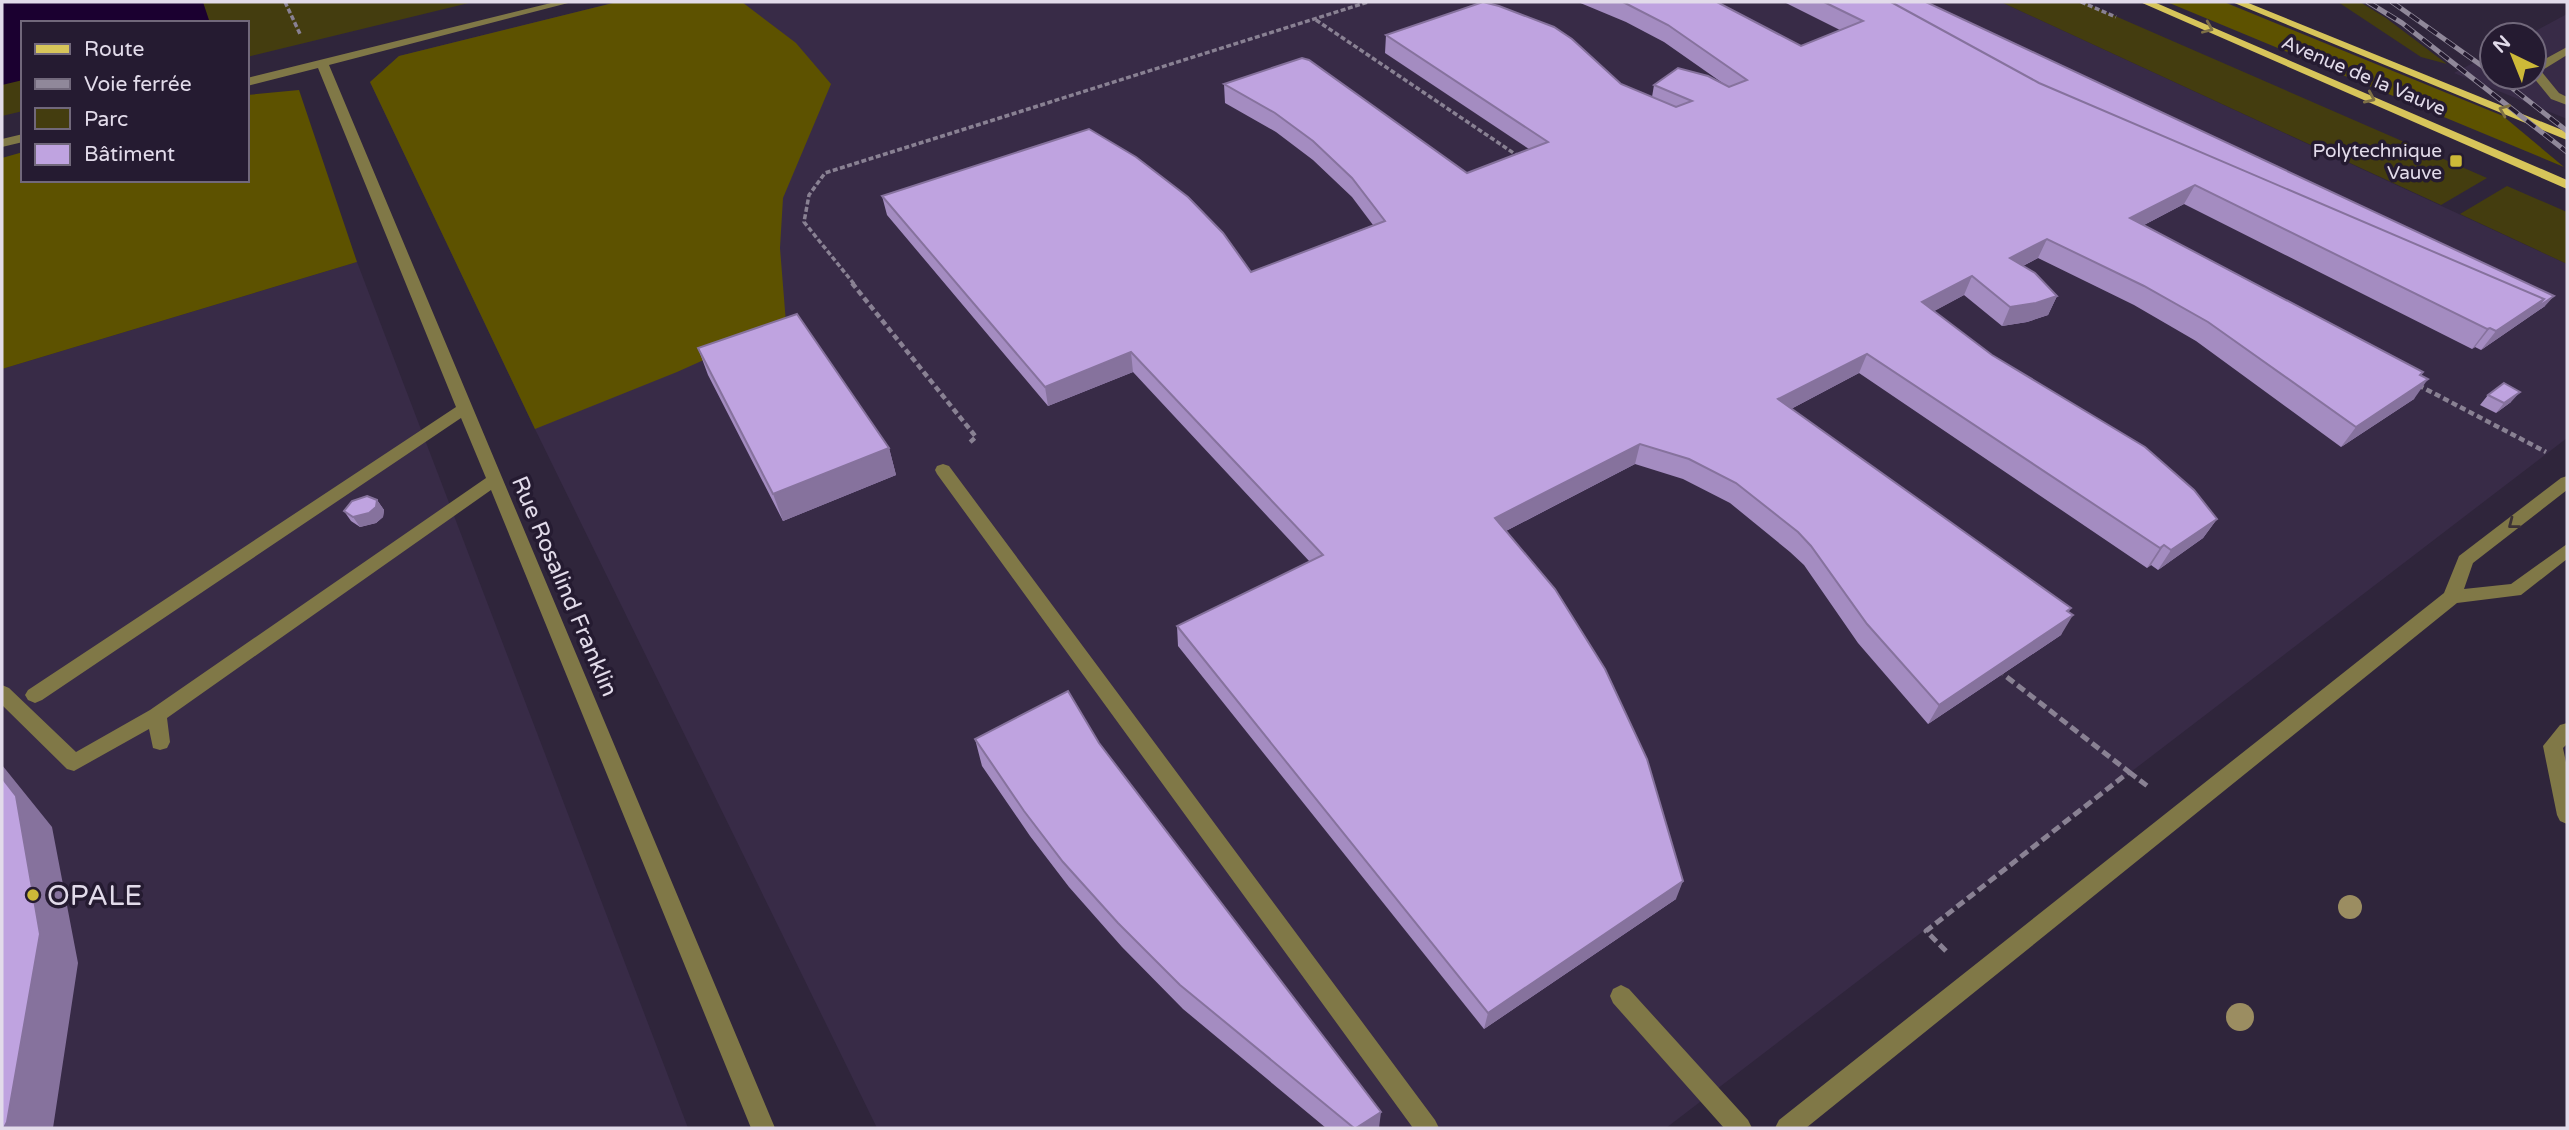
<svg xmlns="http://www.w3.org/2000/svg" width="2569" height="1130" font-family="'Varela Round',sans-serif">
<rect width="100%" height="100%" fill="#2f253b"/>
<!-- built -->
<path fill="#382b47" d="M617,2H2001L2567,264V438L1666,1128H877L535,429L370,82L399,56Z
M2567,14V119L2454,73L2492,53V77H2534V35H2528Z
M357,262L688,1128H2V369Z"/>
<!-- green -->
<path fill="#443d0f" d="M2,2H473L247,57V23H23V111L2,116Z
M2001,2H2083L2487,178L2441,205Z
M2338,2H2360L2386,18L2447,64L2421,57Z
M2507,186L2567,212V264L2460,214Z"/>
<!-- forest -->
<path fill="#5d5200" d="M617,2H742L796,43L831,84L783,198L780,248L786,323L677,372L535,429L370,82L399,56Z
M2167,2H2224L2503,116L2564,167Z
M299,90L357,262L2,369V158L23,152V180H247V95Z"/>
<!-- water -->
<path fill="#1b0030" d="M2,2H203L210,23H23V80L2,85Z"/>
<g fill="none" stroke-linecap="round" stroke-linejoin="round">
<!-- path-far2 -->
<path stroke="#898193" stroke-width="3.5" stroke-dasharray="5 2.5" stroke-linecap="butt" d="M285,2L301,36
M2081,2L2116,17
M1316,20L1521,158
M854,284L804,222L809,195L825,173L1368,2"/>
<!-- path-far1 -->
<path stroke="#898193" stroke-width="4.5" stroke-dasharray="6 3.5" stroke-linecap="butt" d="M852,283L976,437L968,444
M2418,385L2546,452"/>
<!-- path -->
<path stroke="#898193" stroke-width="5" stroke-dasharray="9 4.5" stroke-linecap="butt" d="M2129,772L2150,788
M1946,951L1926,931L2129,772L2003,674"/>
<!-- minor -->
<path fill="#807847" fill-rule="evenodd" d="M555,2H572L329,65L775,1128H751L491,490L167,718L170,742L167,748L160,750L153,748L149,729L74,771L67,769L2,705V685L9,688L76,752L150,710L486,478L461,418L42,700L35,703L28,700L25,695L28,690L456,407L318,68L247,86V78Z
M2567,47V55L2541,71L2559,93L2567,97V105L2551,99L2533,77L2534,65Z
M23,134V142L2,147V139Z
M943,464L949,466L1435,1120L1439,1128H1413L937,474L935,470L937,466Z
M2567,476V490L2473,563L2464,589L2511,584L2567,544V559L2521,595L2457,603L1806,1128H1775L1779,1120L2444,593L2459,556L2561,478Z
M2567,723V744L2563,748L2567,767V824L2560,821L2557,815L2543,746L2560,725Z
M1621,985L1629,989L1748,1120L1752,1128H1724L1613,1003L1610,996L1613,989Z"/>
<!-- major -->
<path fill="#d7c55a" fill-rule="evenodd" d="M2140,2H2154L2567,180V189Z
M2232,2H2246L2567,132V140Z"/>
<!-- rail casing -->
<g stroke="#90889a" stroke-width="5">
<path id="rail" d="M2368,2L2402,23L2567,152
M2392,2L2492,73
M2498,77L2567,131"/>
</g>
<!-- rail -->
<use href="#rail" stroke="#251b31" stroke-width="3.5" stroke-dasharray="11" stroke-linecap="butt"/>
</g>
<!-- trees -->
<g fill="#9b8d61">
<circle cx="2350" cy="907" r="12"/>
<circle cx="2240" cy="1017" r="14"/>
</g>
<!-- wall -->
<path fill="#a48cc1" d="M1578,2H1717L1801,46L1840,30L1784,2H1926L2545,306L2481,350L2475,347L2472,349L2184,204L2144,225L2423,372L2421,375L2414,399L2341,447L2196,341L2134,305L2038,258L2023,266L2057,296L2048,315L2027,322L2002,326L1964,295L1934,311L1992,355L2217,519L2203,538L2158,570L2151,565L2147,568L1859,373L1791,409L2069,612L2061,635L1928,724L1858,643L1804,565L1790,552L1730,503L1683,479L1635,464L1506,531L1676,899L1484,1029L1178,646L1177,626L1310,562L1133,372L1048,406L887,215L882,196L1251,272L1373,225L1352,197L1313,160L1276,132L1225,103L1224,84L1467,173L1529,149L1385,53L1386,35L1621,84L1652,97L1654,85L1724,84L1664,42L1626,22Z
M698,348L889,448L896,475L783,521L708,375Z
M2488,395L2511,402L2496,413L2480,405Z
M377,500L384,510L383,517L376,523L360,527L351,521L344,511Z
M975,739L1099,743L1379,1128H1326L1183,1009L1122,947L1069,887L1030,836L982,766Z"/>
<!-- shaded-wall -->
<path fill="#86729d" d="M2195,185L2184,204L2121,237L2130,218Z
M2047,239L2038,258L2001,277L2010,258Z
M1972,276L1964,295L1914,322L1922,302Z
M2057,296L2048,315L2027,322L2002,326L2010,307Z
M2554,296L2545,306L2481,350L2496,331L2544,299Z
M2490,328L2475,347L2472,349L2487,329Z
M1131,352L1133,372L1048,406L1045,387Z
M1867,354L1859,373L1772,419L1778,399Z
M2428,379L2414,399L2341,447L2356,427Z
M2520,392L2511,402L2496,413L2504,403Z
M1640,444L1635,464L1492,538L1495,518Z
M889,448L896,475L783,521L773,494Z
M377,500L384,510L383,517L376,523L360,527L353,517Z
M2217,519L2203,538L2158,570L2171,550Z
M2164,545L2151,565L2147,568L2160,548Z
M2071,608L2062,623L2073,615L2061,635L1928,724L1939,705Z
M2,765L52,827L78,963L53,1128H4Z
M1683,881L1676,899L1484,1029L1488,1013Z
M1381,1112L1379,1128H1356Z"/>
<!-- building -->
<path fill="#bfa3e0" stroke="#86729d" stroke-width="2" d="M1483,2L1499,6L1554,27L1572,39L1621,84L1676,107L1692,101L1654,85L1678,68L1708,76L1729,87L1747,80L1668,25L1623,2H1717L1801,46L1863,21L1824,2H1891L2039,83L2544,299L2496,331L2490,328L2487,329L2195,185L2130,218L2423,372L2420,375L2428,379L2356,427L2208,322L2144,286L2047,239L2010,258L2035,273L2057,296L2036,303L2010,307L1972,276L1922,302L1992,355L2145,447L2194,490L2217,519L2171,550L2164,545L2160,548L1867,354L1778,399L2071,608L2067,611L2073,615L1939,705L1867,624L1811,546L1798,532L1736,483L1689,459L1640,444L1495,518L1555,589L1605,669L1647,759L1683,881L1488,1013L1177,626L1323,555L1131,352L1045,387L882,196L1089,129L1136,157L1188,197L1223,233L1251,272L1385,221L1352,178L1313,141L1275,113L1224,84L1302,58L1309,60L1467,173L1548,142L1386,35Z
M1891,2H1926L2554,296L2536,308L2544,299L2039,83Z
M797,314L889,448L773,494L698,348Z
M2504,383L2520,392L2504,403L2488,395Z
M367,496L377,500L376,507L369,513L353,517L344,511L352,501Z
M1068,691L1099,743L1381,1112L1356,1128H1354L1180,985L1118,923L1063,862L1024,811L975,739Z
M2,778L16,796L40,934L7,1122L4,1128H2Z"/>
<!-- one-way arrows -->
<defs><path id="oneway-chevron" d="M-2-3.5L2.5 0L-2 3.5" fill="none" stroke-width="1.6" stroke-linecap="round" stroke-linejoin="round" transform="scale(1.75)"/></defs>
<g stroke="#7e7046">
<use href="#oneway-chevron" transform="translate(2208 28) rotate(23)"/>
<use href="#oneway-chevron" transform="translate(2370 98) rotate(24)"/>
<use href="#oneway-chevron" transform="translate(2504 110) rotate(-158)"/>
</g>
<use stroke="#3c3236" href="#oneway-chevron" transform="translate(2513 524) rotate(142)"/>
<!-- markers -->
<g fill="#cdb938" stroke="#251b31" stroke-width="2.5">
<rect x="2449" y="154" width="14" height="14" rx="3.5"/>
<circle cx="33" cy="895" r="7"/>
</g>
<g text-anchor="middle" stroke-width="7" stroke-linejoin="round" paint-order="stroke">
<!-- far-street labels -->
<g font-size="19" fill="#e2dbea" stroke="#251b31">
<text transform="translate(2364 75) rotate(23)" y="7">Avenue de la Vauve</text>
</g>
<!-- far-poi labels -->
<g font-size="19" fill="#e2dbea" stroke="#251b31" text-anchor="end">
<text x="2442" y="157">Polytechnique<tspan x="2442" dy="22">Vauve</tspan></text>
</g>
<!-- street labels -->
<g font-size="23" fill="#e2dbea" stroke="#251b31">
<text transform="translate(565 586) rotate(67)" y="8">Rue Rosalind Franklin</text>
</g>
<!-- near-poi labels -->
<g font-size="28" fill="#e2dbea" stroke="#251b31" text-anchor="start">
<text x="47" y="905">OPALE</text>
</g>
</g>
<!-- border -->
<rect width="2569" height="1130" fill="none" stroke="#e2dbea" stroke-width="7"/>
<!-- legend -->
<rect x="21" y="21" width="228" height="161" fill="#251b31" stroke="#71687b" stroke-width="2"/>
<rect x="35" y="44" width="35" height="10" fill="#d7c55a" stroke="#71687b" stroke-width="2"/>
<text x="84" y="56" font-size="21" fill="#e2dbea">Route</text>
<rect x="35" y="79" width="35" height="10" fill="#90889a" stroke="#71687b" stroke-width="2"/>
<text x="84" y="91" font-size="21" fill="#e2dbea">Voie ferrée</text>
<rect x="35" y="108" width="35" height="21" fill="#443d0f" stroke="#71687b" stroke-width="2"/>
<text x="84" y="126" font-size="21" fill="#e2dbea">Parc</text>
<rect x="35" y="144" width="35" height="21" fill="#bfa3e0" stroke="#71687b" stroke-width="2"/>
<text x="84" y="161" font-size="21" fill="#e2dbea">Bâtiment</text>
<!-- north arrow -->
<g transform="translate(2513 56) rotate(317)"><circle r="33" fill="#251b31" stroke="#71687b" stroke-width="2"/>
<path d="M0-5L12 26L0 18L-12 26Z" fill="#cdb938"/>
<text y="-10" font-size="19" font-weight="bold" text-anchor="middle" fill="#e2dbea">N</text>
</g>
</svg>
